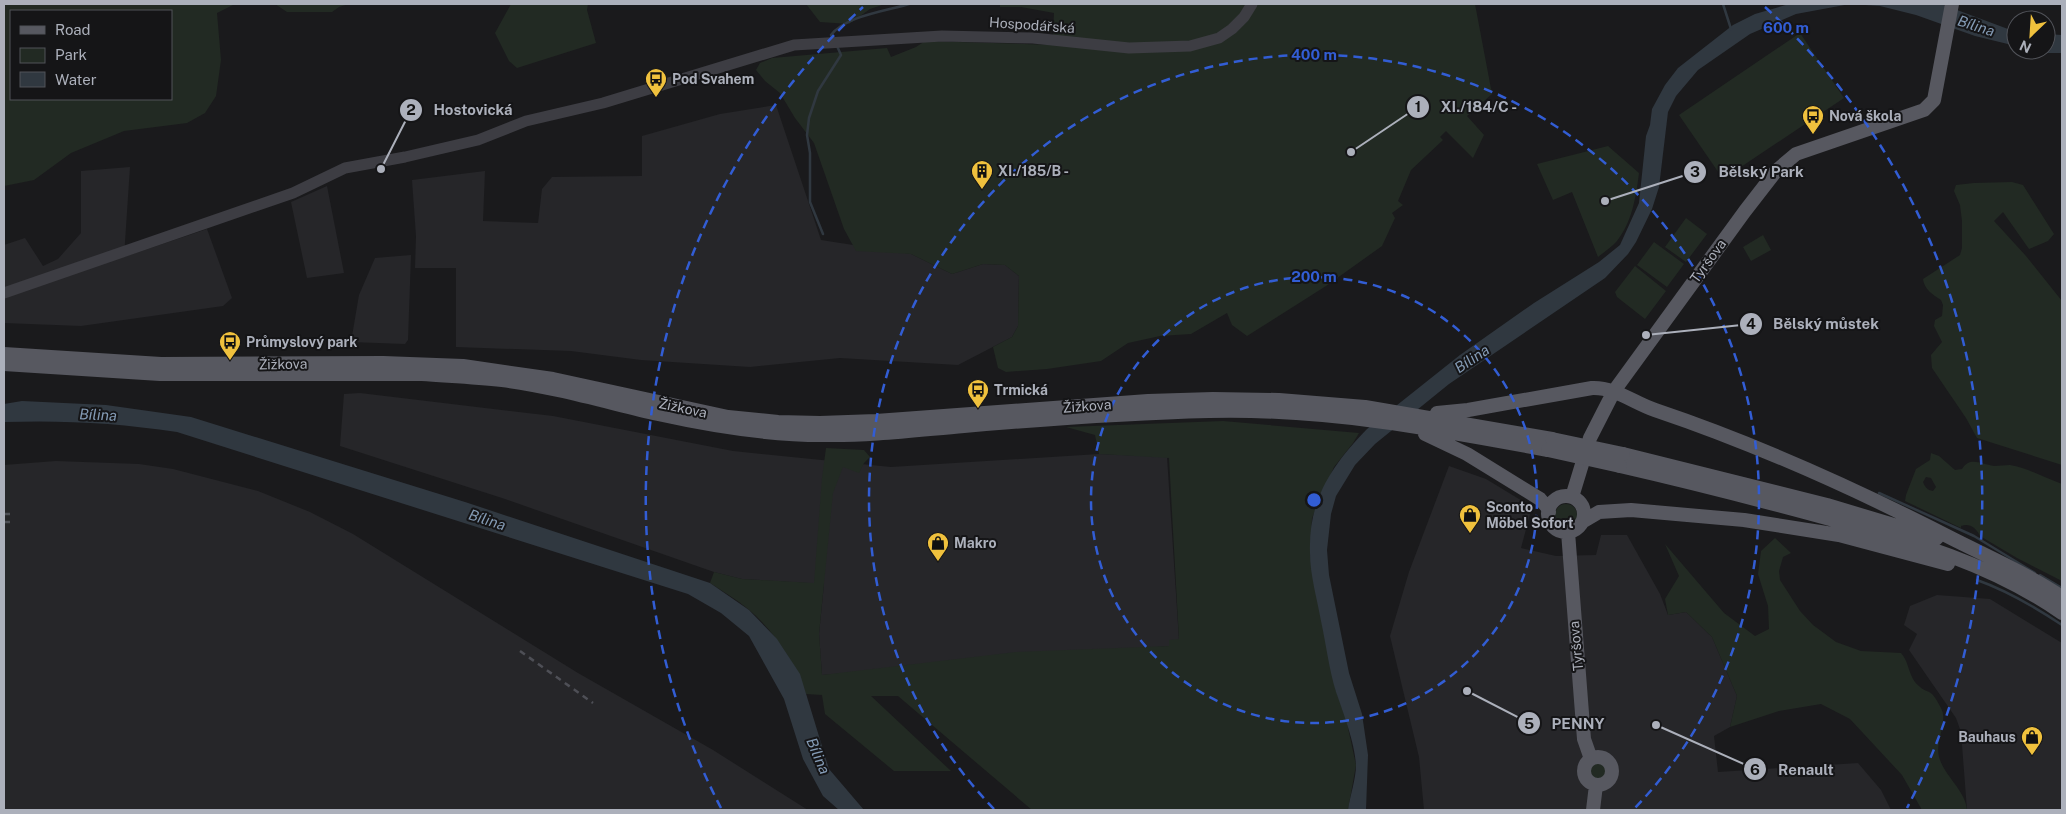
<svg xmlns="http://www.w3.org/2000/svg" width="2066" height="814" font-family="'Public Sans',sans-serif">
<rect width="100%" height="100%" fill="#1a1a1c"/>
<!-- built -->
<path fill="#262629" d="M776,105L821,240L911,254L952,274L983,264L1005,265L1019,276L1018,326L1012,337L958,365L840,358L750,367L641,360L571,351L456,347V268H415L416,236L412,180L485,171L483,221L538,223L542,189L552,177L642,176V136L720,114Z
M130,167L124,257L207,229L232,298L223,306L81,326L4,323V245L25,238L43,266L58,259L81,233V171Z
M327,186L344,273L307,278L291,202Z
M411,255L408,340L405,344L351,342L359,295L375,258Z
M360,393L553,416L733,451L891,467L1099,454L1167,457L1179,640L1169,646L822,675L819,634L824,584L742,579L714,572L502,498L340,446L344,394Z
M56,461L139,464L173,469L258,491L310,512L353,534L578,673L713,750L808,810H4V465Z
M1449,466L1486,479L1532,507L1521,548L1556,556L1596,555L1601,535H1627L1660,594L1668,615L1686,612L1712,637L1737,696L1730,727L1714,736L1718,772L1858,763L1881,790L1891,810H1424L1419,757L1390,636L1409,572Z
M1937,595L1990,599L2062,643V810H1967L1961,732L1956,718L1909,650L1917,634L1904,625L1910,606Z"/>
<!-- green -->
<path fill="#222a23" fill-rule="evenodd" d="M4,4H235L217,13L221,60L216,96L205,113L187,123L124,131L71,153L34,180L4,186ZM11,11H171V99H11Z
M275,4H349L339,7L332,12H287Z
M511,4H588L587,10L596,43L517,68L509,61L495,33Z
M806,4H885L870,9L849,24L820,22Z
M1000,4H1475L1492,94L1467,116L1484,135L1473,158L1446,131L1440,137L1443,140L1411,170L1398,201L1403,205L1392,213L1395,218L1382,246L1326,286L1247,336L1232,325L1227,313L1191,334L1160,336L1128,343L1101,361L1047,369L1006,372L998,368L993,347L1012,337L1018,326L1019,276L1005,265L983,264L952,274L911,254L856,251L844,229L814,143L795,118L780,93L765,81L756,70L760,63L772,58L887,48L891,57L916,47L925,41L1055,45L1053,34L1054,13L1021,7H1000Z
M1800,33L1844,98L1723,179L1679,115Z
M1608,146L1639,173C1636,197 1632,222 1617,241C1612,247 1604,252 1598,257L1572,192L1553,200L1537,164Z
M2012,182L2023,185L2054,234L2048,241L2029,249L2003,212L1994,221L2026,256L2062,301V465L1977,438L1966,418L1932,368L1931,355L1942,342L1934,326L1935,320L1942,316L1943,305L1941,300C1933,295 1924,289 1923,279L1960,255L1962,248V221L1960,205L1954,191L1956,185L1974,183Z
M1686,218L1707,234L1686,262L1665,247Z
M1763,235L1771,250L1751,261L1743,247Z
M1654,242L1684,264L1667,287L1637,265Z
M1635,266L1666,291L1645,319L1617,297L1615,292Z
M1223,421L1359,433L1353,443L1334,467L1312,518L1310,553L1314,583L1336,691L1345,714L1356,765L1348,810H1032L898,696H871L951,771H894L825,714L822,695L806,694C796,664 773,629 748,609C736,599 722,591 710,583L714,572L742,579L814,583L822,478L826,448L864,450L870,457L864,463L859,473L843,467L833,493L819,634L822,675L1016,652L1169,646V640L1179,639L1169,458L1099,454L1095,435L1066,427Z
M1931,453L1939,456L1955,470L1962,469C1970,456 1981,464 1994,466C1999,466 2005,465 2010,465C2028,468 2045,478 2062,484V581L2017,558L1980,536C1976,528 1970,523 1961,526V528L1905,501L1906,495L1916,469L1930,460ZM1926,477L1931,478L1936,487L1933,491C1927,490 1925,487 1923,482Z
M1555 515a11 11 0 1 1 22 0a11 11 0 1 1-22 0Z
M1775,538L1791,553L1783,557L1779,571L1780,580L1800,611L1813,625L1836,642L1861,651L1901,653C1910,663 1908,677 1919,686C1922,690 1929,691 1932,694C1935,697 1943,710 1943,714C1945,730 1934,744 1940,760C1946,777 1966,792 1967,810H1922L1902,775L1850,719L1821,704L1779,711L1730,727L1737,696L1712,637L1686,612L1668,615L1665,599L1679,576L1665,544L1724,613L1755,636L1769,629L1768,606L1758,574L1761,551Z
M1589 771a9 9 0 1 1 18 0a9 9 0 1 1-18 0Z"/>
<!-- water -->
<path fill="#303840" d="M1789,4H1941L2016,32V46L1975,36L1916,15L1880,6L1850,4L1796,14L1750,34L1698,70L1676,96L1668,112L1659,187L1652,209L1636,242L1628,254L1605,278L1449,384L1375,444L1355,465L1336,496L1331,514L1327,550L1329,575L1349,673L1362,714L1368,755L1366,810H1348C1350,796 1356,779 1356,765C1355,743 1343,712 1336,692C1329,669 1326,644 1321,621C1317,598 1310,575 1310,553C1308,500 1332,465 1367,429L1460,355L1534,303L1599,262L1620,245L1639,203L1646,136L1650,125L1652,109L1665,85L1678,68L1733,25L1755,14Z
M2046,34L2062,35V53H2046L2034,50H2046Z
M22,401L106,405L191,417L465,502L710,583L749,610L777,639L800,674L829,769L864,810H839L823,796L803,759L784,699L749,636L721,613L688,594L177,432C118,423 64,420 4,422V404Z"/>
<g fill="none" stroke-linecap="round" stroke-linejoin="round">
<!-- stream -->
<path stroke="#303840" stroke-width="2.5" d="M1723,4L1731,29
M833,39L831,35C845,16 887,11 909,4
M823,234L810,202V153L807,135L809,118L818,91L841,55L837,46
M1879,493L1974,536L2035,573
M2040,575L2062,588
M1977,580C2008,591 2035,607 2062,625"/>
<!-- minor -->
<path stroke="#3d3d43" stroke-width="11" d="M4,293L293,193L345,168L405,157L478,140L526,121L603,103L794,45L942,36L1033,38L1129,48L1190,46L1219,38L1232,29L1244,17L1252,4"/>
<!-- major -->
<path stroke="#575860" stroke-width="14" d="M4,354L161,364L383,363L463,366L553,379L728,417L778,422L820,423L876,421L1148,401L1213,399L1279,400L1365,407L1552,439
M4,364L160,374H422C449,376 475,377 502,380C555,387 606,402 658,414C712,426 767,435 822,435C870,436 917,430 964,426C1046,419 1127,413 1209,411C1324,408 1436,429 1548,450
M1437,413L1468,410L1592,388C1615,387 1634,403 1655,410C1759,445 1858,490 1955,540C1991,558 2029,575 2062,597
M1425,434L1467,454L1540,499L1547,507L1549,512
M1623,454L1827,505L1937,538
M1620,466C1690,482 1760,500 1830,519C1911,541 1992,564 2062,613
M1548 514a18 18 0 1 1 36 0a18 18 0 1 1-36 0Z
M1572,497L1590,438L1614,391L1745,211L1776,171L1796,154L1924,110L1934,100L1952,4
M1582,522L1599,512L1631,510L1744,520L1839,535L1948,564
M1568,532L1584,739L1591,759
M1584 771a14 14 0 1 1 28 0a14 14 0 1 1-28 0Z
M1593,810L1596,785"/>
<!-- rail -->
<path stroke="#4e4f56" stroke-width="2.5" stroke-dasharray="6 5" stroke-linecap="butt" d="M4,514H10
M4,522H10
M520,651L593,703"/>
<!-- major-bridge -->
<path stroke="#575860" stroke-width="14" d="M1552,439L1623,454
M1548,450L1620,466"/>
</g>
<!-- distance rings -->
<g fill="none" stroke="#325dd4" stroke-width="2.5" stroke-dasharray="9 6">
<circle cx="1314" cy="500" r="223"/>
<path d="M994 809A445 445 0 1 1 1634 809"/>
<path d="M721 808A668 668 0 0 1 863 7M1765 7A668 668 0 0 1 1907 808"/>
</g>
<!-- icons -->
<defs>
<g id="bus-pin" transform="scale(1.125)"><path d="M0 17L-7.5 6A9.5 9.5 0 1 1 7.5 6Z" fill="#f0c13d" stroke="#151517"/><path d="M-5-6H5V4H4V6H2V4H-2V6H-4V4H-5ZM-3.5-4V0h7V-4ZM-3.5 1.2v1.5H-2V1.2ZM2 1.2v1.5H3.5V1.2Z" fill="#111"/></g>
<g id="building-pin" transform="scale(1.125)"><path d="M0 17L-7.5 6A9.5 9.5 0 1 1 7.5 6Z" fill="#f0c13d" stroke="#151517"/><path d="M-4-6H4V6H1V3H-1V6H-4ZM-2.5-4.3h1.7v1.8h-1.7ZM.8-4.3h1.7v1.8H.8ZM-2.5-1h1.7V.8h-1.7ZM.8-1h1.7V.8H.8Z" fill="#111"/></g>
<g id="shop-pin" transform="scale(1.125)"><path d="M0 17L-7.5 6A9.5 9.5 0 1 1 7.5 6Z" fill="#f0c13d" stroke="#151517"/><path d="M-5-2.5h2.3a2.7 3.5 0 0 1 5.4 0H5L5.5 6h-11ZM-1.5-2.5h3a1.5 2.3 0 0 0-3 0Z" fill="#111"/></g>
</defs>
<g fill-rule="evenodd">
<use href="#bus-pin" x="656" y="79"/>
<use href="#bus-pin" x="1813" y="116"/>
<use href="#building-pin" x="982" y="171"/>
<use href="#bus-pin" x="230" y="342"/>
<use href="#bus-pin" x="978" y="390"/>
<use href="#shop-pin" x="1470" y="515"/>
<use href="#shop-pin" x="938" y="543"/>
<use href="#shop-pin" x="2032" y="737"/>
</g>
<g text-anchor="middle" stroke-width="4" stroke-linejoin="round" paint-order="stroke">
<!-- street labels -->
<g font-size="14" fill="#acb0bb" stroke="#151517">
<text transform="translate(1032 25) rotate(4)" y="5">Hospodářská</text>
<text transform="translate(1708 261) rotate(-54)" y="5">Tyršova</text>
<text transform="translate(283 364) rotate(-1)" y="5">Žižkova</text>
<text transform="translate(1087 406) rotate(-4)" y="5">Žižkova</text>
<text transform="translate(683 408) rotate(12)" y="5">Žižkova</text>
<text transform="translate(1576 646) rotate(-95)" y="5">Tyršova</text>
</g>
<!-- poi labels -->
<g font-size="14" font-weight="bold" fill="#acb0bb" stroke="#151517" text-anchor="start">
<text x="672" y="84">Pod Svahem</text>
<text x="1829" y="121">Nová škola</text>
<text x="998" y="176">XI./185/B -</text>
<text x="246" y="347">Průmyslový park</text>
<text x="994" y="395">Trmická</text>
<text x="1486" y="512">Sconto<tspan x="1486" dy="16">Möbel Sofort</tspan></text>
<text x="954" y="548">Makro</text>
<text x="2016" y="742" text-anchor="end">Bauhaus</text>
</g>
<!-- water labels -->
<g font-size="15" font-style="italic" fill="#849bb5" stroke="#151517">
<text transform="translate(1976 26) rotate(18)" y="5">Bílina</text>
<text transform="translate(1472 359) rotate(-34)" y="5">Bílina</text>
<text transform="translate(98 415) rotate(2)" y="5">Bílina</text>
<text transform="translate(487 520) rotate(18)" y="5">Bílina</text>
<text transform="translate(818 756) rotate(67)" y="5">Bílina</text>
</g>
</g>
<circle cx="1314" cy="500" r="8" fill="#325dd4" stroke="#151517" stroke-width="2.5"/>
<g font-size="15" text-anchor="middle" font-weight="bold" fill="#325dd4" stroke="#151517" stroke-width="4" stroke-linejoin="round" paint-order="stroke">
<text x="1786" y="33">600 m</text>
<text x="1314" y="60">400 m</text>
<text x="1314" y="282">200 m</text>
</g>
<!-- callouts -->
<path fill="none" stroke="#acb0bb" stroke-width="2" d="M1351 152L1418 107M381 169L411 110M1605 201L1695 172M1646 335L1751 324M1467 691L1529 723M1656 725L1755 769"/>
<g fill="#acb0bb" stroke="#151517" stroke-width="2">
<circle cx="1351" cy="152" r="5"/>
<circle cx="381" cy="169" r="5"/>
<circle cx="1605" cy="201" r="5"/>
<circle cx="1646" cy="335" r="5"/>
<circle cx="1467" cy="691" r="5"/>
<circle cx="1656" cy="725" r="5"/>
<circle cx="1418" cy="107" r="12"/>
<circle cx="411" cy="110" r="12"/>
<circle cx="1695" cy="172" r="12"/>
<circle cx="1751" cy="324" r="12"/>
<circle cx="1529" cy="723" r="12"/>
<circle cx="1755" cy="769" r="12"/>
</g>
<g font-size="15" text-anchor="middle" font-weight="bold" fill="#111">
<text x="1418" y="112">1</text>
<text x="411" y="115">2</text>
<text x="1695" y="177">3</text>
<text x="1751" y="329">4</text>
<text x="1529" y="729">5</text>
<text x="1755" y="775">6</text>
</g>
<g font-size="15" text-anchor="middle" font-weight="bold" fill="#acb0bb" stroke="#151517" stroke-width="4" stroke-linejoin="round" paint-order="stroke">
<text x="1479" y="112">XI./184/C -</text>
<text x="473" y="115">Hostovická</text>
<text x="1761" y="177">Bělský Park</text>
<text x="1826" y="329">Bělský můstek</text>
<text x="1578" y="729">PENNY</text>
<text x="1806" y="775">Renault</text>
</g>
<!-- border -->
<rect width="2066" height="814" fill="none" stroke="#acb0bb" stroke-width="10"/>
<!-- legend -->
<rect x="10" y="10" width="162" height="90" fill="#151517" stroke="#515359"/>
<rect x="20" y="26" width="25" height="8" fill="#575860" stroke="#515359"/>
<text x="55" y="35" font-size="15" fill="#acb0bb">Road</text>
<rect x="20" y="48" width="25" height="15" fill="#222a23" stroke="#515359"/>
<text x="55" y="60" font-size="15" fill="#acb0bb">Park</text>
<rect x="20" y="72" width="25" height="15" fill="#303840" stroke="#515359"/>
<text x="55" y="85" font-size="15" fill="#acb0bb">Water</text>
<!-- north arrow -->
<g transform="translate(2031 35) rotate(205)"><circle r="24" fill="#151517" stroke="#515359"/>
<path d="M0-4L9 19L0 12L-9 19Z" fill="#f0c13d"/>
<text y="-8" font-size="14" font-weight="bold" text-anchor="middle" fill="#acb0bb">N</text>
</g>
</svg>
